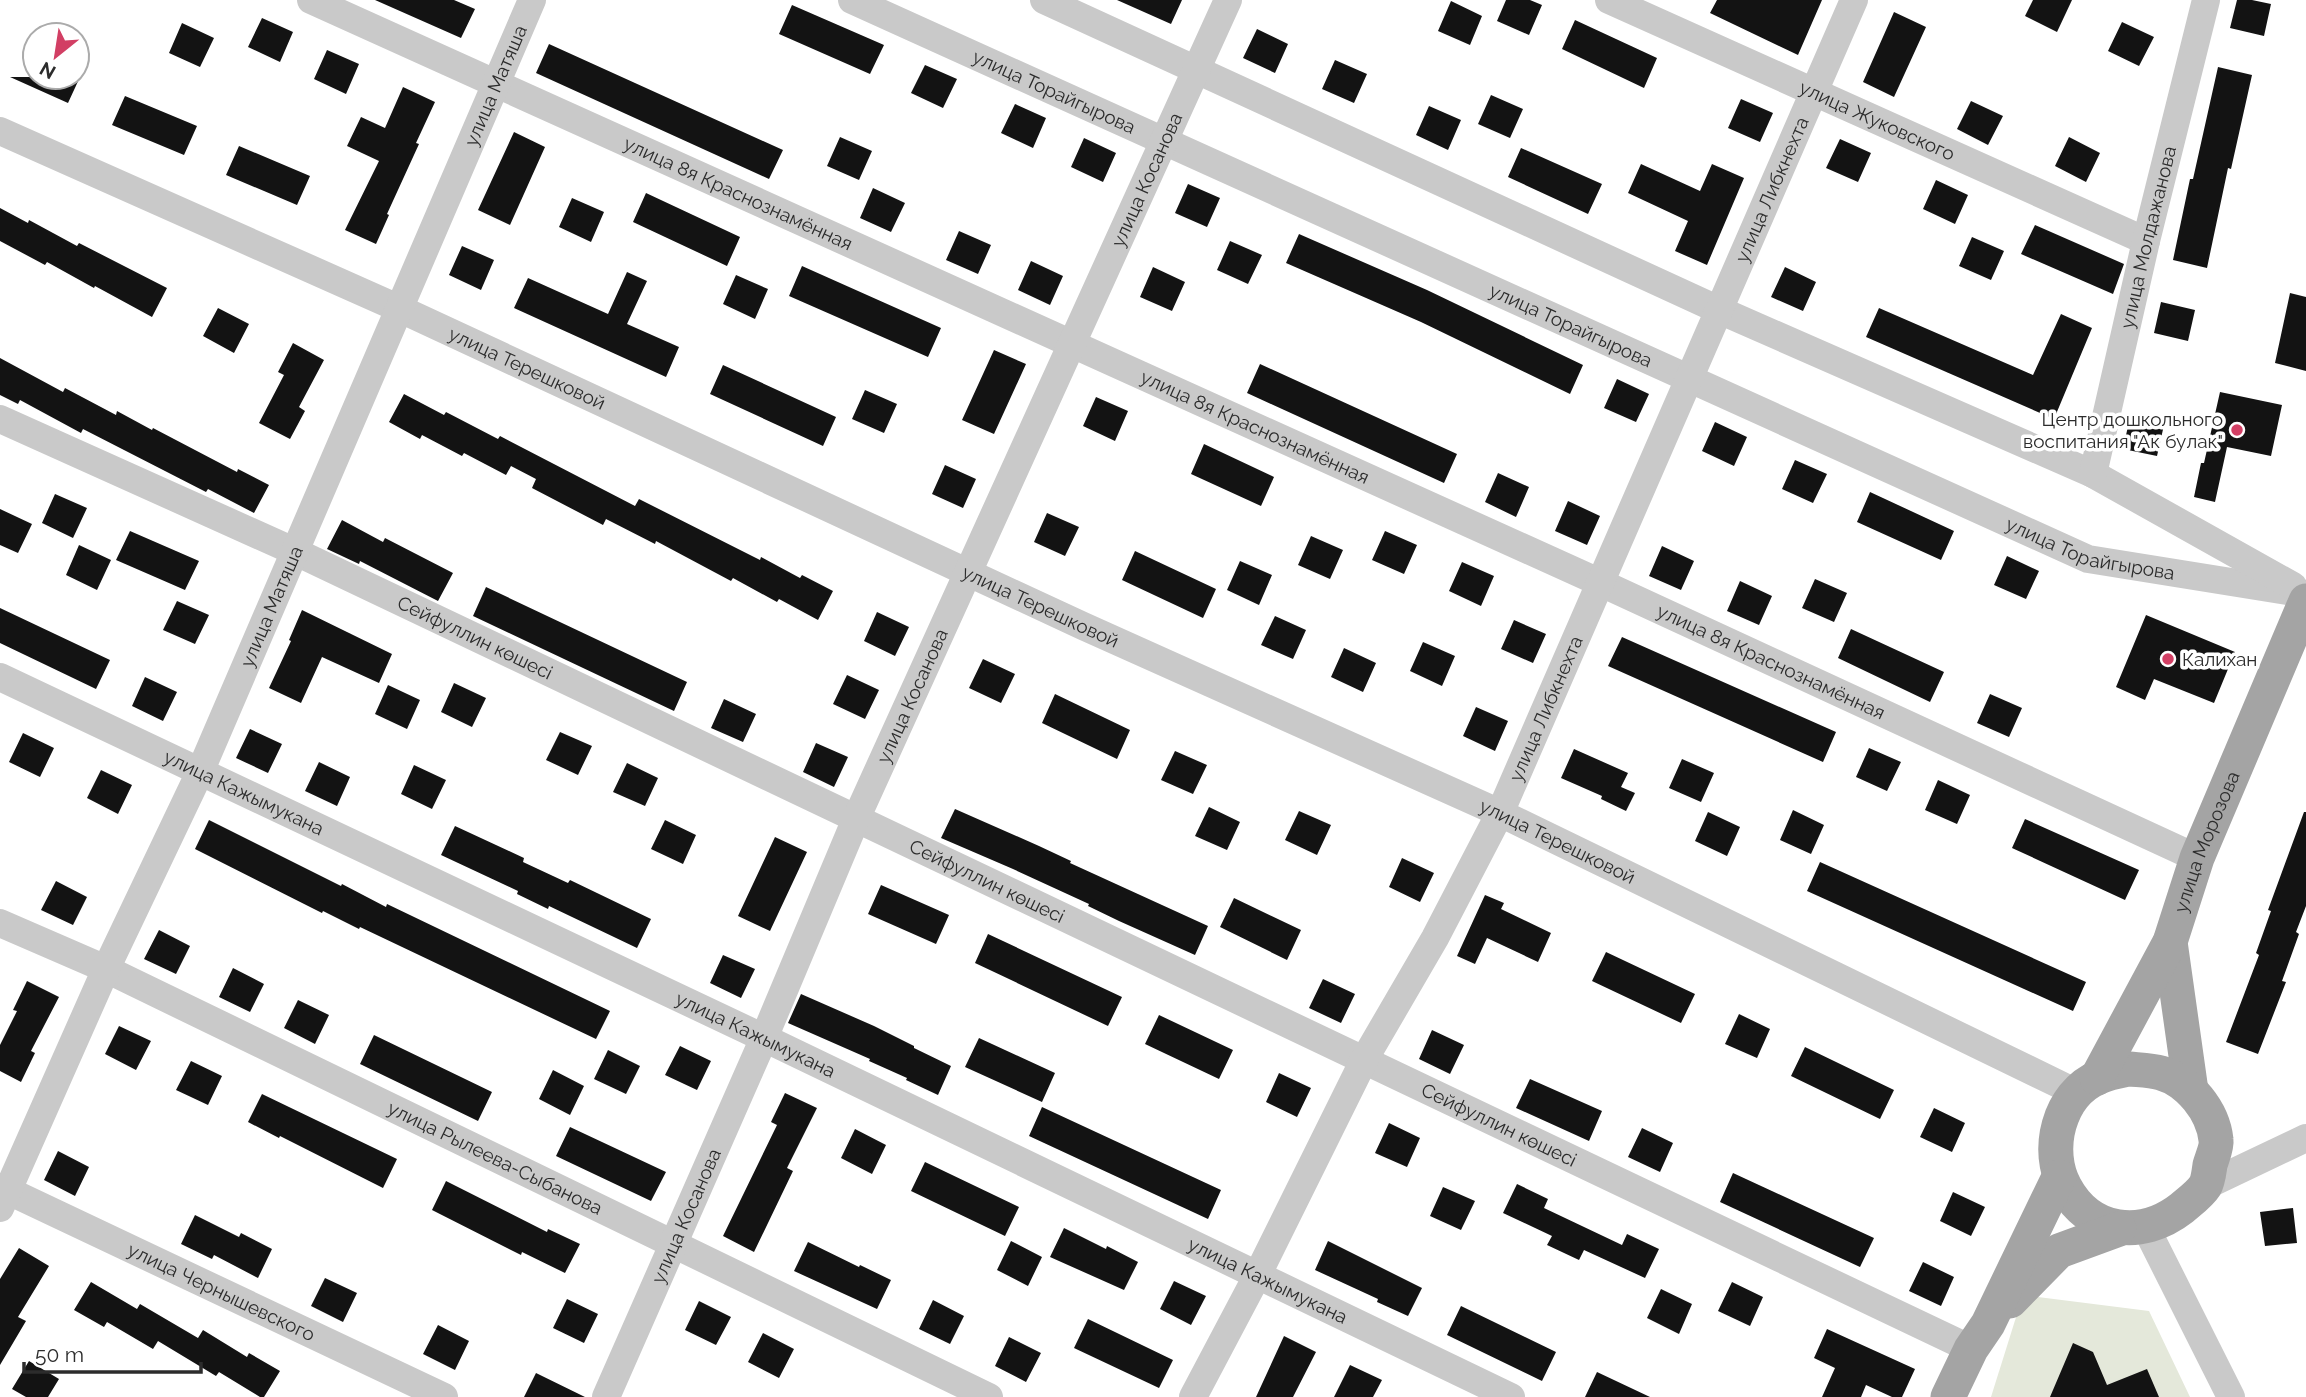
<svg xmlns="http://www.w3.org/2000/svg" width="2306" height="1397" font-family="Raleway,sans-serif">
<rect width="100%" height="100%" fill="#fff"/>
<!-- green -->
<path fill="#e4e8da" d="M2023,1295L2149,1311L2190,1397H1991Z"/>
<!-- building -->
<path fill="#131313" d="M375,0H454L475,9L461,38Z
M1117,0H1182L1171,24Z
M1506,0H1530L1542,5L1529,35L1497,21Z
M1717,0H1822L1798,55L1710,13Z
M2033,0H2072L2057,32L2025,16Z
M2237,0H2252L2271,4L2264,36L2230,28Z
M1451,1L1482,16L1470,45L1438,31Z
M792,5L884,45L870,74L779,34Z
M1894,12L1926,27L1894,97L1863,82Z
M262,18L293,32L280,62L248,47Z
M1575,20L1657,58L1644,88L1562,49Z
M2122,22L2154,37L2139,66L2108,51Z
M182,23L214,38L200,67L169,53Z
M1257,29L1288,44L1275,73L1243,58Z
M549,44L783,150L769,179L536,73Z
M327,50L359,64L346,94L314,79Z
M1335,60L1367,74L1354,103L1322,89Z
M925,65L957,79L943,108L911,93Z
M2218,67L2252,75L2231,169L2228,168L2207,268L2173,260L2190,179H2193Z
M10,77H80L68,103Z
M403,87L435,102L416,143L419,144L387,214L389,215L376,244L345,230L379,161L347,146L361,117L385,128Z
M1491,95L1523,109L1510,138L1478,124Z
M125,96L197,126L184,155L112,125Z
M1741,99L1773,113L1760,142L1728,128Z
M1971,101L2003,116L1988,145L1957,129Z
M1015,104L1046,118L1033,148L1001,133Z
M1429,106L1461,120L1448,150L1416,135Z
M514,132L545,147L510,225L478,210Z
M840,137L872,151L859,180L827,166Z
M2069,137L2100,153L2086,182L2055,166Z
M1084,138L1116,153L1103,182L1071,167Z
M1840,139L1871,153L1858,182L1826,168Z
M239,146L310,176L297,205L226,175Z
M1521,148L1602,184L1588,214L1508,177Z
M1641,164L1700,191L1712,164L1744,178L1707,265L1675,251L1688,221L1628,193Z
M1936,180L1968,195L1955,224L1923,209Z
M1188,184L1220,198L1207,227L1175,213Z
M873,188L905,203L891,232L860,218Z
M646,193L740,237L727,266L633,222Z
M572,198L604,212L591,242L559,227Z
M0,208L28,223L29,220L77,246L79,243L167,288L152,317L95,286L94,288L47,262L45,265L0,241Z
M2035,225L2124,264L2113,294L2021,254Z
M959,231L991,245L978,274L946,260Z
M1299,234L1427,290L1583,365L1570,394L1421,322L1286,263Z
M1972,237L2004,251L1991,280L1959,266Z
M1230,241L1262,255L1248,284L1217,270Z
M462,246L494,260L481,290L449,275Z
M1031,261L1063,276L1050,305L1018,290Z
M802,266L941,328L928,357L789,296Z
M1153,267L1185,282L1172,311L1140,297Z
M1785,267L1816,282L1803,311L1771,297Z
M627,272L647,281L627,324L679,347L666,377L514,308L528,278L608,314Z
M736,275L768,289L755,319L723,304Z
M2290,293L2306,297V371L2275,363Z
M2161,302L2195,310L2188,341L2154,333Z
M218,308L249,324L234,353L203,336Z
M1879,308L2033,375L2061,314L2092,328L2054,419L1866,337Z
M293,343L324,360L299,407L305,411L290,439L259,423L284,375L278,372Z
M994,350L1026,364L994,434L962,420Z
M0,358L63,392L65,388L116,415L117,411L152,430L153,428L237,472L238,469L269,485L254,513L208,489L206,492L83,429L81,433L20,400L18,404L0,395Z
M1260,364L1457,454L1444,483L1247,393Z
M723,365L836,417L823,446L710,394Z
M1617,379L1649,394L1636,422L1604,408Z
M865,390L897,404L884,433L852,419Z
M2220,392L2282,405L2271,456L2227,447L2215,502L2194,497L2201,463H2204Z
M404,394L444,415L446,412L498,439L500,436L635,506L639,499L760,560L761,557L800,578L802,575L833,591L818,620L779,599L777,602L733,578L731,581L656,541L655,544L606,519L603,525L532,488L536,479L511,466L506,475L464,453L462,456L422,435L420,439L389,422Z
M1096,397L1128,411L1115,441L1083,426Z
M2130,417L2164,425L2157,456L2123,449Z
M1715,422L1747,437L1734,466L1702,451Z
M1204,444L1274,477L1261,506L1191,474Z
M1795,460L1827,474L1813,503L1782,489Z
M945,465L976,479L963,508L932,494Z
M1498,473L1529,487L1516,517L1485,502Z
M1870,492L1954,531L1941,560L1857,522Z
M55,494L87,508L73,538L42,523Z
M1568,501L1600,516L1587,545L1555,531Z
M0,509L32,524L18,553L0,545Z
M1047,513L1079,527L1065,556L1034,542Z
M342,520L383,542L385,538L453,573L438,601L360,561L359,564L327,549Z
M130,531L199,561L185,590L116,560Z
M1385,531L1417,545L1404,574L1372,560Z
M1311,536L1343,550L1330,579L1298,565Z
M79,545L111,560L97,590L66,575Z
M1662,546L1694,561L1681,590L1649,576Z
M1135,551L1216,589L1203,618L1122,580Z
M2007,556L2039,571L2026,599L1994,585Z
M1240,561L1272,575L1259,605L1227,590Z
M1462,562L1494,576L1481,606L1449,591Z
M1815,579L1847,593L1834,622L1802,608Z
M1740,581L1772,596L1759,625L1727,611Z
M486,587L687,682L674,711L473,616Z
M177,601L209,615L195,644L163,630Z
M0,608L110,660L96,689L0,643Z
M302,610L392,654L379,683L322,657L301,703L269,688L291,641L289,640Z
M877,612L909,627L895,656L864,641Z
M2146,615L2235,652L2214,703L2154,679L2145,700L2116,687Z
M1275,616L1306,630L1293,659L1261,645Z
M1514,620L1546,634L1533,663L1501,649Z
M1851,629L1944,672L1930,702L1838,658Z
M1622,637L1836,732L1823,762L1608,666Z
M1423,642L1455,656L1442,686L1410,671Z
M1344,648L1376,663L1363,692L1331,677Z
M983,659L1015,674L1001,703L969,688Z
M847,675L879,690L865,719L833,704Z
M145,677L177,692L163,721L132,706Z
M454,683L486,698L472,727L441,712Z
M388,685L420,700L407,729L375,714Z
M1055,694L1130,730L1117,759L1042,723Z
M1990,694L2022,708L2009,737L1977,723Z
M724,699L756,714L743,742L711,728Z
M1476,707L1508,721L1495,751L1463,736Z
M250,729L282,744L268,773L236,758Z
M560,732L592,746L578,775L546,760Z
M23,733L54,748L40,777L9,762Z
M816,743L848,757L834,787L803,772Z
M1869,748L1901,762L1887,791L1856,777Z
M1574,749L1628,773L1621,787L1635,793L1626,811L1601,799L1602,796L1561,778Z
M1175,751L1207,765L1193,794L1161,780Z
M1682,759L1714,773L1701,802L1669,788Z
M319,762L350,777L337,806L305,791Z
M627,763L658,778L645,806L613,792Z
M414,765L446,780L432,809L401,794Z
M101,770L132,785L118,814L87,798Z
M1938,780L1970,795L1957,824L1925,810Z
M1209,807L1240,822L1227,850L1195,836Z
M955,809L1039,846L1071,861L1070,863L1208,926L1195,955L1119,921L1088,906L1089,904L1013,869L941,838Z
M1793,810L1824,825L1811,854L1780,840Z
M1299,811L1331,825L1317,855L1285,840Z
M1708,812L1740,827L1727,856L1695,841Z
M2304,812H2306V906L2296,932L2299,934L2282,981L2286,982L2258,1054L2226,1042L2259,955L2256,953L2271,911L2268,910Z
M2025,819L2139,870L2125,900L2012,848Z
M209,820L341,886L342,884L386,907L387,904L610,1011L596,1039L360,927L359,929L323,911L322,913L195,849Z
M665,820L696,835L683,864L651,849Z
M455,826L524,858L523,862L568,883L570,880L651,919L637,948L549,906L548,909L517,894L518,891L441,855Z
M775,837L807,852L770,931L738,916Z
M1402,858L1434,873L1420,902L1389,887Z
M1820,862L2086,982L2073,1011L1807,891Z
M56,881L87,897L73,925L41,910Z
M881,885L949,915L936,944L868,914Z
M1485,895L1504,903L1501,909L1551,933L1538,962L1487,938L1475,964L1457,956Z
M1234,898L1301,930L1287,960L1220,927Z
M159,930L190,946L176,974L144,959Z
M988,934L1122,997L1108,1026L975,963Z
M1606,952L1695,994L1681,1023L1592,981Z
M723,955L755,969L741,998L710,983Z
M233,968L264,984L250,1012L219,997Z
M1323,979L1355,994L1341,1023L1309,1008Z
M27,981L59,997L31,1051L35,1053L21,1082L0,1071V1045L17,1011L13,1010Z
M801,994L874,1026L914,1046V1048L951,1066L938,1095L906,1080L907,1078L869,1061L870,1059L788,1023Z
M298,1000L329,1015L315,1044L284,1028Z
M1739,1014L1770,1029L1757,1058L1725,1044Z
M1159,1015L1233,1050L1219,1079L1145,1044Z
M119,1026L151,1041L136,1070L105,1054Z
M1432,1030L1464,1045L1450,1074L1419,1059Z
M374,1035L492,1092L478,1121L360,1064Z
M979,1038L1055,1073L1042,1102L965,1067Z
M680,1046L711,1061L697,1090L665,1075Z
M1805,1047L1894,1090L1880,1119L1791,1076Z
M608,1050L640,1066L626,1094L594,1079Z
M191,1061L222,1076L208,1105L176,1090Z
M553,1070L584,1086L570,1115L539,1099Z
M1279,1073L1311,1088L1297,1117L1266,1102Z
M1530,1079L1602,1111L1589,1141L1516,1108Z
M785,1093L817,1108L787,1168L793,1171L754,1252L723,1236L777,1125L771,1122Z
M262,1094L397,1159L383,1188L280,1136L279,1138L248,1122Z
M1042,1107L1221,1190L1208,1219L1029,1136Z
M1934,1108L1965,1123L1952,1152L1920,1137Z
M1389,1123L1420,1138L1407,1167L1375,1153Z
M570,1127L666,1172L651,1201L556,1156Z
M1642,1128L1673,1143L1660,1172L1628,1157Z
M855,1129L886,1145L872,1174L841,1158Z
M58,1151L89,1167L75,1196L44,1180Z
M925,1162L1019,1207L1005,1236L911,1191Z
M1733,1173L1874,1238L1860,1267L1720,1202Z
M446,1181L547,1232L548,1229L580,1244L565,1273L522,1252L521,1255L432,1210Z
M1517,1184L1548,1199L1544,1208L1622,1245L1627,1234L1659,1249L1645,1278L1584,1250L1579,1260L1547,1245L1552,1236L1503,1213Z
M1443,1187L1475,1201L1461,1230L1430,1216Z
M1953,1192L1985,1207L1971,1236L1940,1221Z
M2293,1208L2297,1243L2265,1246L2260,1212Z
M195,1215L239,1237L241,1233L272,1249L258,1278L214,1255L212,1259L181,1244Z
M1064,1228L1106,1249L1107,1246L1138,1262L1124,1290L1050,1257Z
M1011,1241L1042,1257L1028,1286L997,1270Z
M1328,1241L1422,1288L1408,1316L1377,1302L1378,1299L1315,1270Z
M808,1242L859,1267L860,1265L891,1280L877,1309L794,1271Z
M19,1248L49,1266L18,1317L26,1321L0,1365V1279Z
M1923,1262L1954,1277L1941,1306L1909,1291Z
M325,1278L357,1293L343,1322L311,1306Z
M1174,1281L1206,1296L1191,1325L1160,1309Z
M91,1282L137,1309L140,1304L198,1338L203,1330L247,1357L249,1353L280,1371L264,1397H260L219,1372L216,1376L158,1341L153,1349L107,1322L104,1327L74,1310Z
M1732,1282L1763,1297L1750,1326L1718,1311Z
M1661,1289L1692,1304L1679,1334L1647,1318Z
M567,1299L598,1314L584,1343L553,1328Z
M933,1300L964,1316L950,1344L919,1329Z
M699,1301L731,1317L716,1345L685,1330Z
M1461,1306L1556,1352L1542,1381L1447,1335Z
M1088,1319L1173,1360L1159,1388L1074,1348Z
M438,1325L469,1341L455,1370L423,1354Z
M1827,1329L1915,1369L1902,1397H1892L1866,1385L1861,1397H1822L1835,1368L1814,1358Z
M763,1333L794,1349L779,1378L748,1362Z
M1284,1336L1316,1352L1293,1397H1256Z
M1009,1337L1041,1353L1026,1382L995,1366Z
M2073,1343L2093,1352L2107,1385L2147,1369L2159,1397H2050Z
M29,1361L59,1379L48,1397H26L12,1389Z
M1350,1365L1382,1380L1373,1397H1334Z
M1597,1372L1650,1397H1585Z
M536,1373L585,1397H524Z"/>
<g fill="none" stroke-linecap="round" stroke-linejoin="round">
<!-- minor -->
<g stroke="#c9c9c9" stroke-width="28">
<path id="s1" d="M311,0L1601,583L2197,858"/>
<path id="s2" d="M852,0L2088,559L2306,594"/>
<path d="M1044,0L1719,310L2093,474L2293,586"/>
<path id="s3" d="M1609,0L2146,241"/>
<path id="s4" d="M0,131L398,308L1083,626L1500,813L2077,1093"/>
<path id="s5" d="M0,419L296,552L1971,1349"/>
<path id="s6" d="M2093,474L2146,241L2206,0"/>
<path id="s7" d="M0,677L764,1038L1511,1397"/>
<path id="s8" d="M0,923L106,969L989,1397"/>
<path d="M2205,1186L2306,1138"/>
<path id="s9" d="M0,1187L444,1397"/>
<path id="s10" d="M0,1208L106,969L200,772L532,0"/>
<path d="M2145,1226L2231,1397"/>
<path id="s11" d="M606,1397L764,1038L856,819L1228,0"/>
<path id="s12" d="M1193,1397L1257,1276L1364,1060L1435,938L1500,813L1854,0"/>
</g>
<!-- major -->
<g stroke="#a4a4a4" stroke-width="35">
<path d="M2170,942L2191,1091"/>
<path d="M2129,1069C2140,1070 2151,1070 2161,1073C2189,1081 2213,1111 2216,1140C2217,1147 2212,1158 2210,1165C2209,1172 2208,1181 2205,1186C2200,1194 2189,1202 2182,1208C2141,1240 2090,1233 2065,1187C2045,1151 2058,1094 2099,1077C2108,1073 2119,1071 2129,1069Z"/>
<path id="s13" d="M2097,1078L2170,942L2197,858L2306,601"/>
<path d="M2010,1301L2059,1251L2119,1229"/>
<path d="M1948,1397L1971,1349L1988,1324L2059,1177"/>
</g>
</g>
<!-- markers -->
<g fill="#d23f64" stroke="#fff" stroke-width="2.5">
<circle cx="2237" cy="430" r="7"/>
<circle cx="2168" cy="659" r="7"/>
</g>
<g text-anchor="middle" stroke-width="7" stroke-linejoin="round" paint-order="stroke">
<!-- street labels -->
<g font-size="19" fill="#2c2c2c" stroke="#fff">
<text dy="7" stroke="none"><textPath href="#s10" startOffset="1227">улица Матяша</textPath></text>
<text dy="7" stroke="none"><textPath href="#s2" startOffset="222">улица Торайгырова</textPath></text>
<text dy="7" stroke="none"><textPath href="#s3" startOffset="294">улица Жуковского</textPath></text>
<text dy="7" stroke="none"><textPath href="#s11" startOffset="1332">улица Косанова</textPath></text>
<text dy="7" stroke="none"><textPath href="#s12" startOffset="1340">улица Либкнехта</textPath></text>
<text dy="7" stroke="none"><textPath href="#s1" startOffset="469">улица 8я Краснознамённая</textPath></text>
<text dy="7" stroke="none"><textPath href="#s6" startOffset="243">улица Молдажанова</textPath></text>
<text dy="7" stroke="none"><textPath href="#s2" startOffset="789">улица Торайгырова</textPath></text>
<text dy="7" stroke="none"><textPath href="#s4" startOffset="578">улица Терешковой</textPath></text>
<text dy="7" stroke="none"><textPath href="#s1" startOffset="1036">улица 8я Краснознамённая</textPath></text>
<text dy="7" stroke="none"><textPath href="#s2" startOffset="1356">улица Торайгырова</textPath></text>
<text dy="7" stroke="none"><textPath href="#s4" startOffset="1144">улица Терешковой</textPath></text>
<text dy="7" stroke="none"><textPath href="#s10" startOffset="660">улица Матяша</textPath></text>
<text dy="7" stroke="none"><textPath href="#s5" startOffset="523">Сейфуллин көшесі</textPath></text>
<text dy="7" stroke="none"><textPath href="#s1" startOffset="1603">улица 8я Краснознамённая</textPath></text>
<text dy="7" stroke="none"><textPath href="#s11" startOffset="765">улица Косанова</textPath></text>
<text dy="7" stroke="none"><textPath href="#s12" startOffset="774">улица Либкнехта</textPath></text>
<text dy="7" stroke="none"><textPath href="#s7" startOffset="270">улица Кажымукана</textPath></text>
<text dy="7" stroke="none"><textPath href="#s4" startOffset="1712">улица Терешковой</textPath></text>
<text dy="7" stroke="none"><textPath href="#s13" startOffset="261">улица Морозова</textPath></text>
<text dy="7" stroke="none"><textPath href="#s5" startOffset="1090">Сейфуллин көшесі</textPath></text>
<text dy="7" stroke="none"><textPath href="#s7" startOffset="836">улица Кажымукана</textPath></text>
<text dy="7" stroke="none"><textPath href="#s5" startOffset="1657">Сейфуллин көшесі</textPath></text>
<text dy="7" stroke="none"><textPath href="#s8" startOffset="548">улица Рылеева-Сыбанова</textPath></text>
<text dy="7" stroke="none"><textPath href="#s11" startOffset="198">улица Косанова</textPath></text>
<text dy="7" stroke="none"><textPath href="#s7" startOffset="1404">улица Кажымукана</textPath></text>
<text dy="7" stroke="none"><textPath href="#s9" startOffset="245">улица Чернышевского</textPath></text>
</g>
<!-- poi labels -->
<g font-size="19" fill="#2c2c2c" stroke="#fff" text-anchor="end">
<text x="2223" y="426">Центр дошкольного<tspan x="2223" dy="22">воспитания "Ак булак"</tspan></text>
<text x="2182" y="666" text-anchor="start">Калихан</text>
</g>
</g>
<!-- north arrow -->
<g transform="translate(56 56) rotate(210)"><circle r="33" fill="#ffffff" stroke="#ababab" stroke-width="2"/>
<path d="M0-5L12 26L0 18L-12 26Z" fill="#d23f64"/>
<text y="-10" font-size="19" font-weight="bold" text-anchor="middle" fill="#2c2c2c">N</text>
</g>
<!-- scale -->
<path d="M24 1362v10h177v-10" fill="none" stroke="#2c2c2c" stroke-width="3.5"/>
<text x="35" y="1362" font-size="21" fill="#2c2c2c" stroke="#ffffff" stroke-width="5" paint-order="stroke">50 m</text>
</svg>
